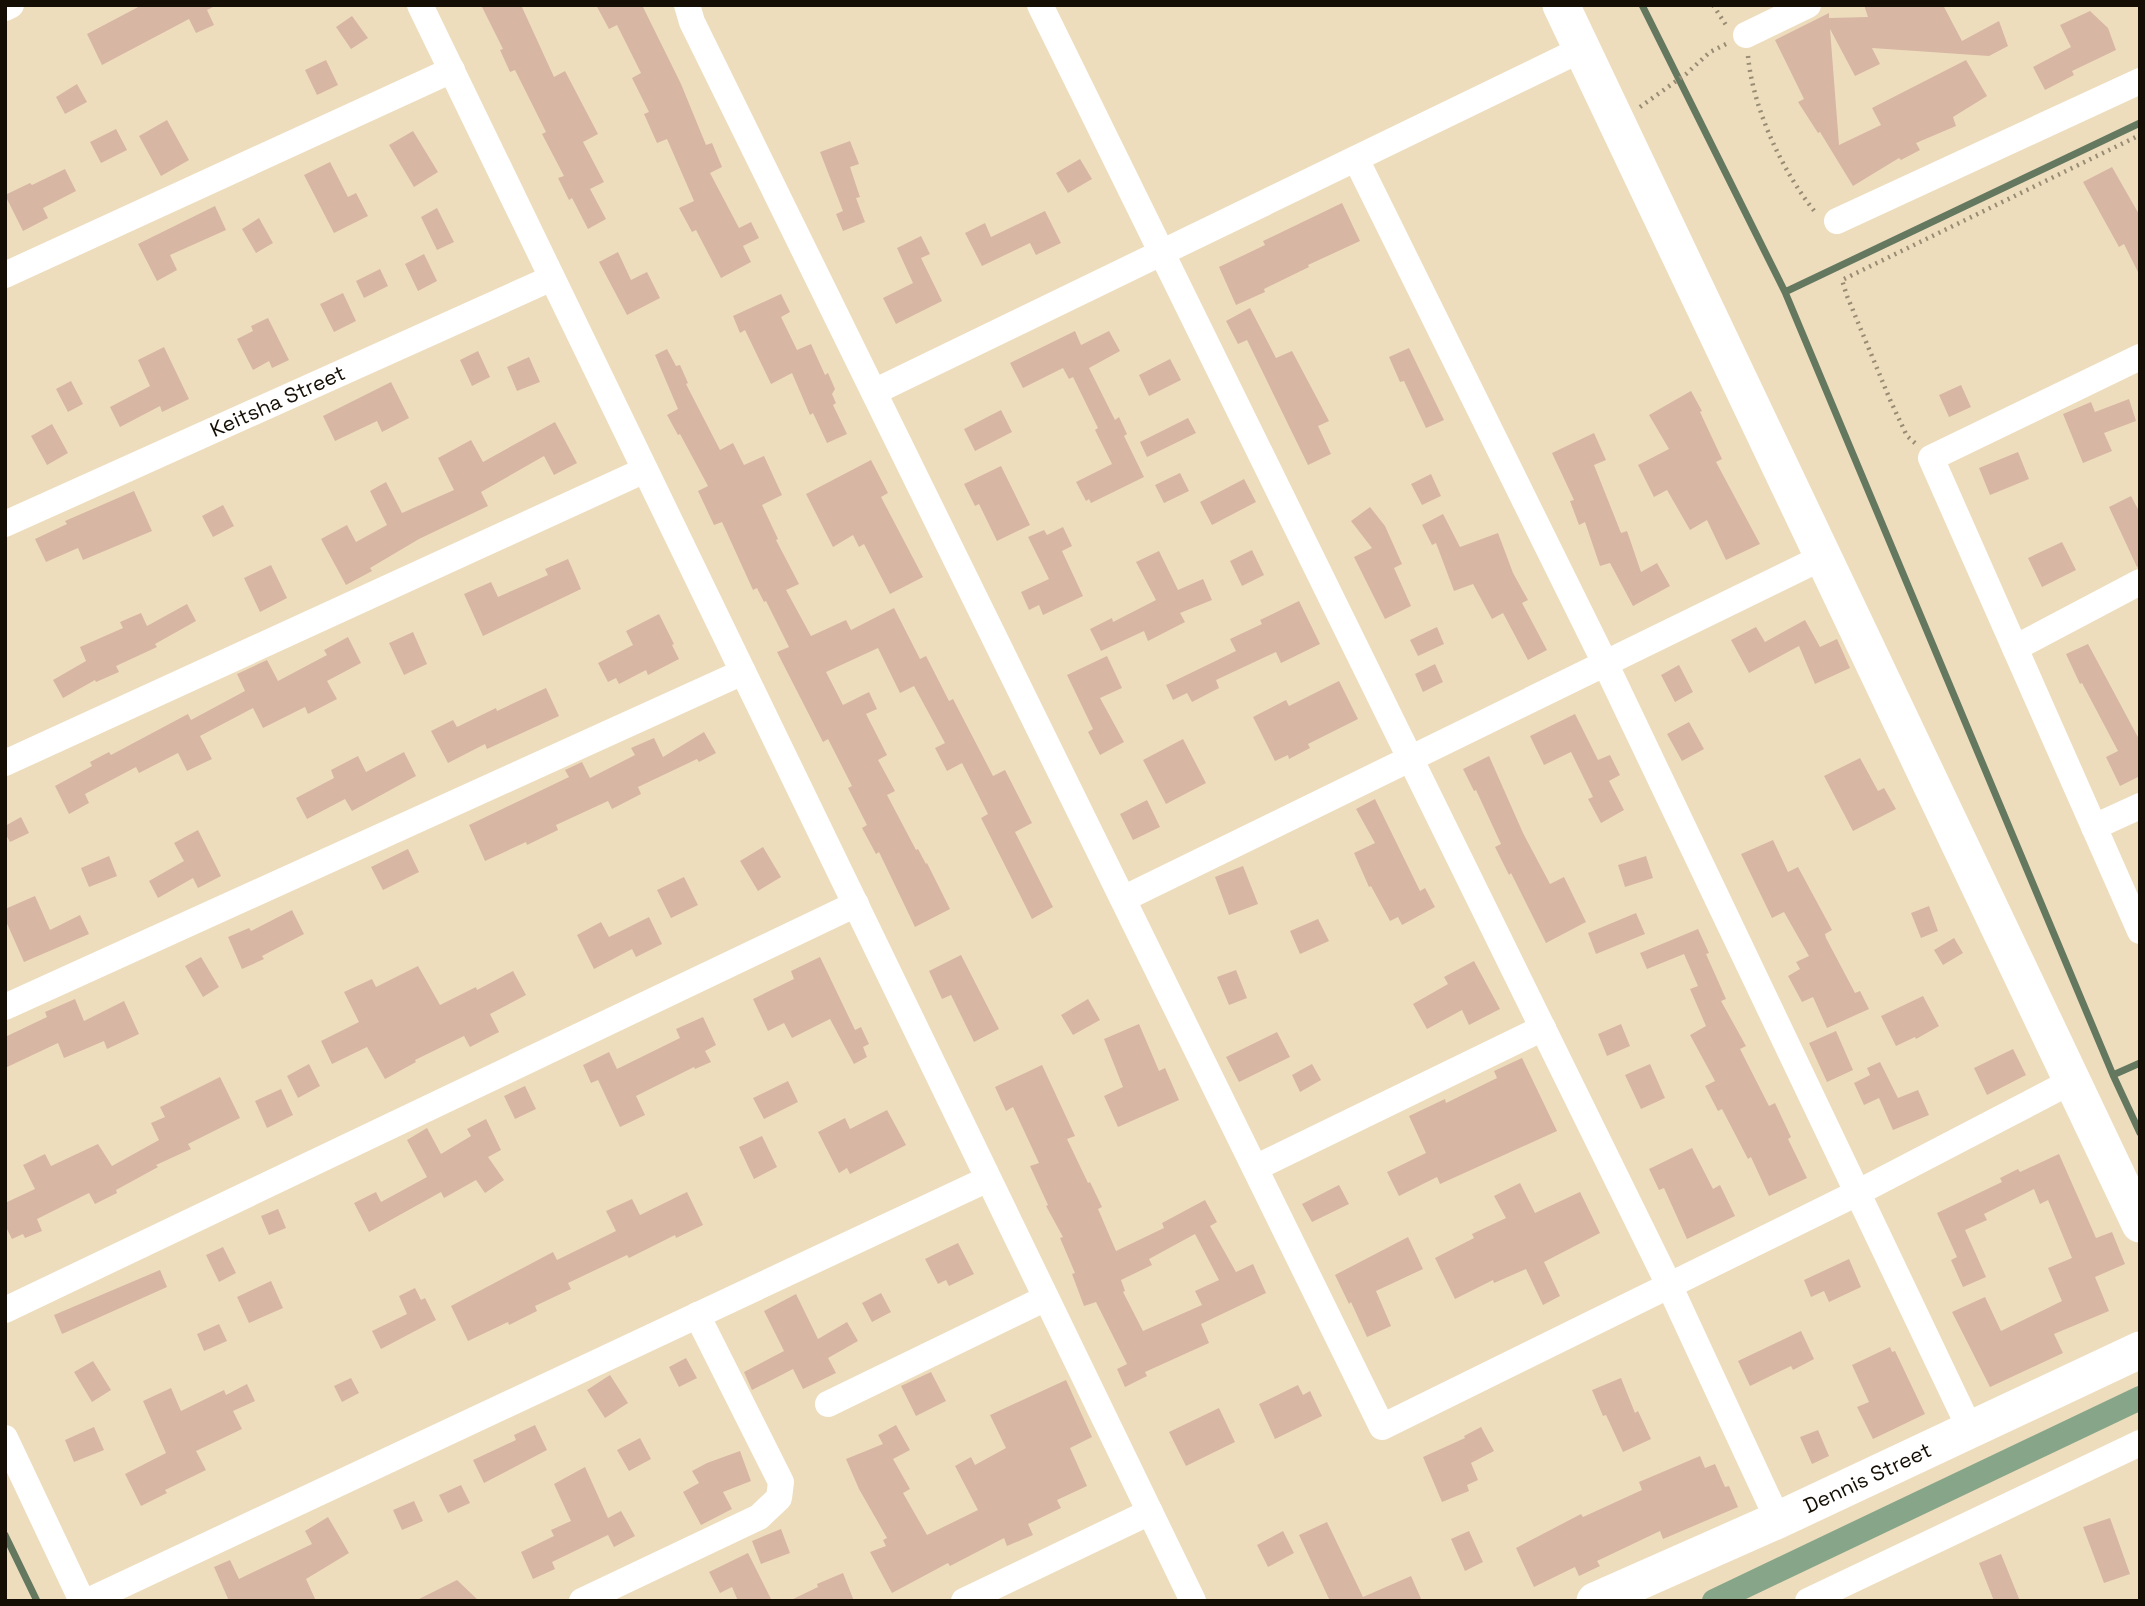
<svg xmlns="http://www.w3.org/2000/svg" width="2145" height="1606" font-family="'Space Grotesk',sans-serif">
<rect width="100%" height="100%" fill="#eeddbd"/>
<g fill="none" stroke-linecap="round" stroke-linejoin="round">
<!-- stream -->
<path stroke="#647860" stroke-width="7" d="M1642,5L1785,292L2113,1075L2140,1133
M1785,292L2140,123
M2113,1075L2140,1063
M5,1535L37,1601"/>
<!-- canal -->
<path stroke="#87a588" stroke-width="24" d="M1714,1601L2140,1398"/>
</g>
<!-- building -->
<path fill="#d7b6a3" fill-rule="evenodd" d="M142,5H217L207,10L214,25L196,33L189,19L102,65L87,34Z
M481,5H521L554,77L565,71L598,134L583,142L604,182L590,189L606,219L588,229L572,198L569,200L558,178L564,176L542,134L546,132L515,70L510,72L500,50L503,49Z
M596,5H642L681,84L706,145L712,143L722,167L710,173L739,228L751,222L759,238L743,246L751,262L721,278L696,230L692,232L679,208L694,201L667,139L657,143L644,114L649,112L632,78L641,73L617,25L609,29Z
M1864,5H1943L1962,41L1999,21L2008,46L1989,56L1872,48L1880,64L1855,76L1830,29L1839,145L1881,125L1872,108L1966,60L1987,96L1953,117L1956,126L1916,143L1920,150L1901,160L1899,158L1853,186L1820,132L1818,133L1798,102L1804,99L1775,40L1829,13V18L1868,17Z
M2090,11L2108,28L2116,50L2072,71L2074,75L2045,90L2033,67L2071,47L2060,25Z
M352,16L368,38L351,49L336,27Z
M326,60L338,85L317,95L305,70Z
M77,84L87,102L65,114L56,97Z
M167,120L189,160L161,176L139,136Z
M116,129L127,150L101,163L90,142Z
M413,131L438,172L414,187L389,145Z
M850,141L859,164L850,167L860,197L856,198L865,222L843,231L836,214L843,211L820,152Z
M1080,159L1092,179L1068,193L1056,173Z
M330,162L348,197L356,193L368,216L334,233L304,175Z
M2112,167L2140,216V276L2124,244L2119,247L2083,182Z
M65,169L76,191L43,208L48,218L23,231L5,195L30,183L32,185Z
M1342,203L1360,241L1308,265L1309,267L1264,289L1265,292L1236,305L1219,267L1265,245L1263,241Z
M215,206L226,230L170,255L177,270L157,281L138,244Z
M437,208L454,242L437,250L421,217Z
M1045,211L1061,243L1036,255L1030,243L982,266L965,233L985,223L991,237Z
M259,218L273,243L256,253L242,229Z
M921,236L930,254L921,258L942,301L896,324L883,298L913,283L897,248Z
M618,252L631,280L647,272L660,298L627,315L599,262Z
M424,254L437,281L418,291L405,264Z
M380,269L388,286L364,298L356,281Z
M343,293L356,321L334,332L320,304Z
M781,294L790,312L781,317L797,350L811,344L825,375L828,373L835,389L832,394L836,403L833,405L847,434L827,443L813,413L810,415L792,373L771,384L745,330L740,333L733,316Z
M1250,308L1276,358L1292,351L1329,421L1318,426L1331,454L1308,465L1247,340L1238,344L1226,321Z
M268,318L289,360L272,368L269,361L253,370L237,339L253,331L251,326Z
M1075,331L1081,345L1109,331L1120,351L1089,368L1115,420L1119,417L1127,434L1124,436L1144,477L1091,503L1089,499L1086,501L1076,482L1112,464L1095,430L1098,428L1073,377L1069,379L1063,368L1023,388L1010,363Z
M164,347L189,399L162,412L160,406L120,427L110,407L150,386L138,360Z
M1409,348L1444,420L1426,428L1404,381L1400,382L1389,357Z
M667,349L676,366L680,365L688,383L686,384L720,450L733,443L744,465L764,456L782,495L762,505L778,539L776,540L799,584L786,590L811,636L846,620L851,630L894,608L920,659L926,656L949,701L953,699L993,776L1005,770L1032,823L1015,832L1053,907L1032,919L981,818L988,814L962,763L947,771L935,748L945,743L914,686L900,693L878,648L826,672L843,705L869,692L877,709L866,714L887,755L878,760L895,791L887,795L916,850L918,849L926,864L927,863L950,909L915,927L879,852L876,854L862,828L867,825L848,788L852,786L828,739L823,742L777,652L789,647L766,601L764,602L757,588L753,590L722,522L714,525L698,491L708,486L680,434L678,435L667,415L678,409L655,355Z
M478,351L490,377L472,386L460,360Z
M529,357L540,382L517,391L507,367Z
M1170,359L1181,380L1149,396L1139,375Z
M71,381L83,404L68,412L56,389Z
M391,382L409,418L382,432L377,421L335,441L323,416Z
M1961,385L1971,407L1949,417L1939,395Z
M1691,391L1702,411L1700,412L1722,459L1716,462L1760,544L1726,560L1707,520L1690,530L1667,490L1654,497L1638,465L1669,449L1649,415Z
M2129,399L2136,421L2104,433L2112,451L2083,463L2063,414L2091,402L2095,412Z
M1001,410L1012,432L975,451L964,429Z
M1188,418L1196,433L1147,457L1140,442Z
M555,422L577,463L554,475L544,456L481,492L488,506L419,539L370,568L372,571L346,585L321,539L347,525L356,542L387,525L370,491L386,482L402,513L454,490L438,458L471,440L483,462Z
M52,424L68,453L47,465L31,436Z
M1594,433L1606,460L1594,465L1621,533L1627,531L1641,572L1657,563L1670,586L1633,606L1610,563L1600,566L1585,522L1579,525L1570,501L1574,500L1552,453Z
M2018,452L2029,479L1990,495L1979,468Z
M871,460L888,493L881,497L923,577L890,594L864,544L859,547L853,535L833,547L806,494Z
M1001,466L1030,525L997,541L979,504L975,506L964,484Z
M1180,473L1189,491L1164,503L1155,485Z
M1431,474L1441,496L1422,505L1411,484Z
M1244,479L1256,502L1212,525L1200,502Z
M134,491L152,531L83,560L78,548L46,562L35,539L67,524L65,521Z
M2131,496L2140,513V566L2137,567L2109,507Z
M223,505L234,526L213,537L202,516Z
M1370,507L1385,526L1402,564L1394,568L1411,606L1385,619L1354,557L1372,548L1351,521Z
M1443,514L1460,547L1498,533L1513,573L1528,600L1522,603L1547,650L1528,660L1503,613L1492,619L1473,584L1454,591L1436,543L1432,545L1422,525Z
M1063,527L1072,546L1062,551L1083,596L1043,615L1039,605L1029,610L1021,592L1049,579L1028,537L1044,530L1047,535Z
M2062,542L2076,570L2042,587L2028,558Z
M1252,550L1264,575L1242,586L1230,561Z
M1159,551L1178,590L1203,579L1212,600L1180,613L1185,622L1148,641L1144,631L1101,651L1090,629L1112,618L1113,622L1156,600L1136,562Z
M568,559L581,589L483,636L464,594L491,582L498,597L548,575L545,569Z
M271,565L287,598L260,612L244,578Z
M1299,601L1320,644L1281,663L1276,652L1216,680L1219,688L1192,702L1187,693L1173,700L1166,685L1236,651L1230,639L1262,624L1260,620Z
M187,604L196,621L155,644L157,647L116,666L119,672L96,682L95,680L63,698L53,680L86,661L80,647L123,628L120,622L141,613L147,626Z
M659,614L674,644L672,645L679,659L648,675L646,670L619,684L616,678L608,682L598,663L633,645L626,631Z
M1805,620L1820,647L1837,639L1850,668L1815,684L1799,646L1749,673L1731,640L1756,627L1765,642Z
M1437,627L1444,644L1418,656L1410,640Z
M413,632L427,664L404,675L389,643Z
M348,637L361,663L327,681L337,699L308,714L305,707L263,728L253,708L200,736L212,759L187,771L178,753L139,773L136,767L85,794L89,803L69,814L55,786L92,766L90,762L109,752L111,755L188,714L191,720L245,691L237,674L267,660L278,681L327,655L324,650Z
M2088,644L2140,741V776L2120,786L2106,757L2118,751L2082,683L2080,684L2066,654Z
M1107,656L1122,688L1100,698L1124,742L1100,755L1088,732L1093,729L1067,675Z
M1435,664L1443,682L1423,692L1415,674Z
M1679,665L1693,692L1675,702L1661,675Z
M1339,681L1358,719L1308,744L1310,748L1289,759L1288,755L1275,761L1253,717L1286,700L1289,706Z
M546,688L559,716L487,749L485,744L448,763L431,731L453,720L457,727L496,708L497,711Z
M1575,714L1598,760L1610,755L1620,775L1609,781L1624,810L1601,823L1588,799L1593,797L1571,752L1544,765L1530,736Z
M1689,722L1704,749L1682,761L1667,734Z
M704,732L716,753L699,762L697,759L638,787L641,794L612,809L608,801L556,825L558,830L527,845L526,842L485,861L469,825L569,777L565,770L582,762L590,778L635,755L631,748L654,738L663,757Z
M1183,739L1206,783L1166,804L1143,760Z
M404,752L416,776L352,811L345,799L307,819L296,798L334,778L331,770L358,756L366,772Z
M1489,756L1523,833L1550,884L1564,877L1586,922L1546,943L1511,873L1509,875L1495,847L1501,844L1476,790L1474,791L1463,769Z
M1860,758L1878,791L1884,788L1896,809L1853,831L1824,776Z
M1375,799L1420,891L1425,888L1435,907L1402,925L1398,917L1390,921L1371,886L1369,887L1354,853L1375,843L1356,809Z
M1147,800L1160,827L1133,840L1120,814Z
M21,817L29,833L10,842L5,833V826Z
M198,830L221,876L198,888L193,878L158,898L149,881L184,861L174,843Z
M1773,840L1788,872L1798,867L1832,930L1825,934L1826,938L1855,993L1860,991L1869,1009L1827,1028L1813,997L1802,1002L1788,976L1800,969L1796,962L1809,956L1784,912L1772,918L1741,854Z
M763,847L781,877L758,891L740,861Z
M408,849L419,872L383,890L371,867Z
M109,856L117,876L89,887L81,868Z
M1646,856L1653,878L1625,887L1618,865Z
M1243,866L1258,904L1229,915L1215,877Z
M684,877L698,905L671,918L657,890Z
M35,896L50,930L80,915L89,934L24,962L5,919V909Z
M1929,906L1938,931L1921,938L1911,913Z
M292,910L304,934L262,956L264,959L242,969L228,937L249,928L251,931Z
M1636,913L1645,934L1596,954L1588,933Z
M649,917L662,944L636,957L632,949L594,969L577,935L601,922L609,937Z
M1318,919L1329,941L1300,954L1290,931Z
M1698,929L1709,953L1706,954L1726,999L1721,1001L1746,1046L1740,1049L1769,1106L1775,1103L1791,1137L1788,1139L1807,1178L1769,1196L1751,1157L1748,1159L1722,1109L1718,1111L1705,1086L1715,1081L1690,1035L1706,1026L1690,989L1698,986L1684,954L1647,969L1640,953Z
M1954,938L1963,953L1943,965L1934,950Z
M961,955L999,1029L974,1042L951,995L942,999L929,971Z
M201,957L219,987L203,997L185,966Z
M820,957L855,1030L861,1027L869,1044L863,1047L867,1057L854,1064L830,1019L792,1038L784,1023L768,1031L753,999L794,979L791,971Z
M1474,961L1500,1009L1469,1025L1462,1010L1427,1029L1413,1004L1448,984L1444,977Z
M418,966L440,1005L476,987L477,990L513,971L526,995L490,1014L499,1032L470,1047L464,1036L415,1060L416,1062L385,1079L367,1047L332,1064L321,1041L359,1022L344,992L372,979L376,987Z
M1236,970L1247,998L1229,1005L1217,977Z
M1923,996L1939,1026L1916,1039L1915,1037L1896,1046L1881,1016Z
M75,999L84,1021L124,1001L139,1034L107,1049L104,1041L64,1058L58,1043L5,1068V1037L47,1017L45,1012Z
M1088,999L1100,1020L1073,1035L1061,1015Z
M703,1017L716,1045L705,1051L711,1062L695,1069L694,1067L636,1096L645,1115L620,1127L598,1080L591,1083L583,1065L609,1052L617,1069L680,1038L676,1029Z
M1139,1024L1159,1071L1165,1068L1179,1100L1118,1127L1104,1096L1123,1087L1104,1039Z
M1621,1024L1630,1046L1607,1056L1598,1034Z
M1836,1031L1853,1070L1827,1082L1809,1043Z
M1277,1032L1290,1057L1239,1082L1226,1057Z
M2013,1049L2026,1075L1987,1095L1974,1068Z
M1522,1058L1557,1131L1440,1184L1437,1177L1399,1196L1387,1172L1426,1153L1409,1116L1445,1099L1446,1103L1497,1078L1494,1071Z
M1880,1062L1898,1098L1918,1090L1929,1115L1893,1130L1879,1098L1864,1105L1854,1083L1870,1075L1867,1068Z
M309,1064L320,1086L298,1098L287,1076Z
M1312,1064L1321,1080L1300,1092L1292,1075Z
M1650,1064L1665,1098L1641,1109L1625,1075Z
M1042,1065L1075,1136L1067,1139L1088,1183L1090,1182L1102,1207L1098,1209L1116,1251L1164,1228L1162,1223L1205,1200L1217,1222L1210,1226L1236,1272L1253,1264L1266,1293L1201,1324L1209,1343L1145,1372L1147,1376L1125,1387L1117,1369L1127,1364L1096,1302L1084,1306L1072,1274L1075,1273L1060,1238L1063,1237L1046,1206L1048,1205L1030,1166L1039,1163L1013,1107L1006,1111L995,1087ZM1195,1234L1219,1280L1195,1291L1202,1305L1143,1331L1123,1292L1125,1291L1121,1280L1152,1265L1149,1259Z
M220,1077L240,1118L188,1144L191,1149L156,1165L158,1167L116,1190L117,1193L95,1204L89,1193L37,1219L42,1231L25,1238L23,1234L12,1239L5,1225V1203L35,1189L23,1165L45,1154L51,1166L98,1144L112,1166L159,1140L151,1123L165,1117L160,1107Z
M788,1081L798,1102L764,1119L753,1098Z
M525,1086L536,1109L515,1119L504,1096Z
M281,1089L293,1115L267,1128L255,1101Z
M887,1110L906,1145L850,1174L847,1168L839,1173L818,1132L845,1118L850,1129Z
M486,1119L501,1150L488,1157L504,1180L485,1193L476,1180L444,1198L441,1192L369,1232L354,1203L376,1192L381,1202L427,1177L407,1140L427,1128L441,1154L471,1136L467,1129Z
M762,1136L777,1167L754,1179L739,1147Z
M1692,1148L1713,1189L1720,1185L1735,1216L1687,1239L1664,1188L1659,1190L1649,1169Z
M2059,1154L2096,1238L2112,1232L2125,1264L2095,1277L2109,1311L2054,1334L2063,1353L1990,1387L1952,1312L1985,1297L2001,1331L2062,1301L2048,1268L2072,1258L2048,1200L2040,1204L2034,1189L1984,1214L1987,1220L1965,1230L1986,1277L1963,1287L1951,1260L1957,1257L1937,1213L2002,1182L2000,1178L2018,1169L2020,1172Z
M1520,1183L1535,1213L1580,1192L1600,1233L1544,1262L1560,1296L1543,1305L1526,1269L1494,1283L1493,1280L1455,1299L1435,1258L1474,1238L1472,1234L1506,1218L1494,1196Z
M1339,1185L1349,1204L1312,1222L1302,1204Z
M687,1192L703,1225L676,1238L675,1235L629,1258L627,1255L568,1283L571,1289L535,1306L537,1311L509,1325L508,1322L468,1341L451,1306L553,1252L557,1260L616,1231L606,1211L632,1199L640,1215Z
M278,1209L286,1228L269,1235L261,1216Z
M1408,1237L1423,1269L1376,1291L1391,1326L1367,1337L1351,1302L1349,1304L1335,1275Z
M958,1243L974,1274L949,1286L946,1280L938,1284L925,1259Z
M223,1247L236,1273L219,1282L206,1255Z
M1849,1259L1861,1287L1829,1302L1824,1291L1811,1297L1804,1280Z
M160,1270L167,1287L62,1334L54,1315Z
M271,1281L283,1308L249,1323L237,1297Z
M415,1288L421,1300L425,1298L436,1320L381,1349L372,1331L407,1314L399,1296Z
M881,1293L891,1312L872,1322L862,1303Z
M796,1294L818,1339L847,1322L858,1341L828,1358L836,1373L803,1389L793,1369L752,1390L744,1372L784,1351L764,1311Z
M219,1324L227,1341L204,1351L197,1334Z
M1801,1331L1814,1359L1793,1370L1791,1366L1750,1386L1738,1361Z
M1890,1347L1892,1352L1895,1351L1925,1414L1873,1439L1857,1407L1869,1402L1852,1365Z
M686,1358L697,1378L679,1387L669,1367Z
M93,1361L111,1390L92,1402L74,1372Z
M931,1372L946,1401L916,1416L901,1386Z
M610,1375L628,1403L605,1418L587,1390Z
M351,1378L359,1393L342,1402L334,1386Z
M1621,1378L1635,1413L1638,1411L1651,1439L1623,1452L1606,1415L1603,1416L1592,1390Z
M1066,1380L1092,1437L1070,1448L1087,1486L1057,1500L1061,1508L1028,1524L1033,1535L1007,1546L1004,1538L950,1566L948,1563L892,1593L870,1552L886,1546L883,1540L887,1538L859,1489L846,1459L883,1444L878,1435L896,1425L910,1450L893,1459L910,1489L903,1493L927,1535L978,1510L955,1466L971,1457L975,1465L1006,1448L990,1415Z
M247,1384L255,1401L233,1411L242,1429L196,1451L206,1470L165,1490L167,1493L141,1506L125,1474L166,1453L143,1401L171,1388L181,1411L224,1390L226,1395Z
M1298,1385L1303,1395L1310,1391L1322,1416L1275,1439L1259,1404Z
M1219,1408L1235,1442L1186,1466L1169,1432Z
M535,1425L547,1450L484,1483L473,1460L516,1440L514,1435Z
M94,1427L104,1450L74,1462L65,1440Z
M1481,1427L1494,1451L1471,1463L1478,1480L1467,1485L1469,1491L1442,1502L1423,1457L1465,1438L1464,1436Z
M1818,1430L1829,1456L1812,1464L1800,1437Z
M640,1438L651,1459L629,1471L617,1450Z
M740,1451L751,1481L723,1492L732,1509L701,1525L683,1492L699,1483L692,1471L707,1463Z
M1700,1456L1705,1468L1715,1464L1725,1487L1729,1486L1738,1507L1663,1539L1660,1531L1597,1561L1600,1566L1579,1576L1575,1567L1534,1587L1516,1548L1581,1514L1583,1517L1642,1490L1639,1482Z
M585,1467L608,1518L621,1511L635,1536L614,1547L608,1535L552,1562L555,1569L533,1579L521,1552L554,1536L551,1530L571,1521L554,1484Z
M461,1485L470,1503L448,1513L439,1495Z
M414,1501L423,1521L402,1530L393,1510Z
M328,1517L349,1553L306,1579L316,1601H229L214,1567L230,1560L239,1579L312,1544L305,1531Z
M2110,1518L2130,1574L2104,1583L2083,1527Z
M1327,1522L1363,1597L1411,1576L1422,1601H1330L1299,1535Z
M781,1529L790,1553L761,1564L752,1541Z
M1283,1531L1294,1553L1268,1567L1257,1545Z
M1469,1531L1483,1562L1465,1571L1451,1539Z
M748,1553L772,1601H738L732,1587L720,1593L709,1572Z
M2001,1554L2020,1601H1994L1979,1563Z
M843,1573L854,1601H789L818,1587L817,1584Z
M457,1580L479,1601H415Z"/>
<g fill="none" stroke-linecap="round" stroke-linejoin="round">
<!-- path -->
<path stroke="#988c74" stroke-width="4.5" stroke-dasharray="2 5" stroke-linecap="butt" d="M1713,5L1726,25
M1748,56C1753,109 1783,173 1816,213
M1640,107L1686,74L1710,52L1726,44
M1915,443L1907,436L1891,402L1847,296L1842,280L2140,135"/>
<!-- street -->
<g stroke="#fff" stroke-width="26">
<path d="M420,5L1193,1601"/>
<path d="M687,5L692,22L1382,1427L1857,1193L2072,1081"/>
<path d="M1040,5L1669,1285L1778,1520"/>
<path d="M5,8L11,5"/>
<path d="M1746,35L1808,5"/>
<path d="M1356,159L1605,663L1971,1431"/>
<path d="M1837,221L2140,81"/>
<path d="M5,275L452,70"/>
<path d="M2140,357L1931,458L2140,931"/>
<path d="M874,392L1582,49"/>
<path id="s1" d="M5,524L552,278"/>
<path d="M2015,648L2140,582"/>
<path d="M5,763L645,470"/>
<path d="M2094,827L2140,806"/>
<path d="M1123,899L1823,557"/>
<path d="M5,1007L743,672"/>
<path d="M1255,1168L1543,1028"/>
<path d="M5,1310L856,904"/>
<path d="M828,1404L1046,1298"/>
<path d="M5,1438L82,1601"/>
<path d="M88,1601L988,1179"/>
<path d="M582,1601L759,1517L779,1498L781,1482L697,1315"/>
<path d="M964,1601L1150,1512"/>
<path d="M1808,1601L2140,1443"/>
</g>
<!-- secondary -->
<g stroke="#fff" stroke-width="37">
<path d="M1561,5L2140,1224"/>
<path id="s2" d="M1595,1601L1778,1520L2140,1350"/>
</g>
</g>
<g text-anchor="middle" stroke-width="7" stroke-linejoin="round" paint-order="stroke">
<!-- street labels -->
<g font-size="21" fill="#140e04" stroke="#fbeaca">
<text dy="7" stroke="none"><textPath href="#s1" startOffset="299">Keitsha Street</textPath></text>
<text dy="7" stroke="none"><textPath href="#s2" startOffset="299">Dennis Street</textPath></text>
</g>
</g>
<!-- border -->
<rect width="2145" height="1606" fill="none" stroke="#140e04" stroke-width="14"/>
</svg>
